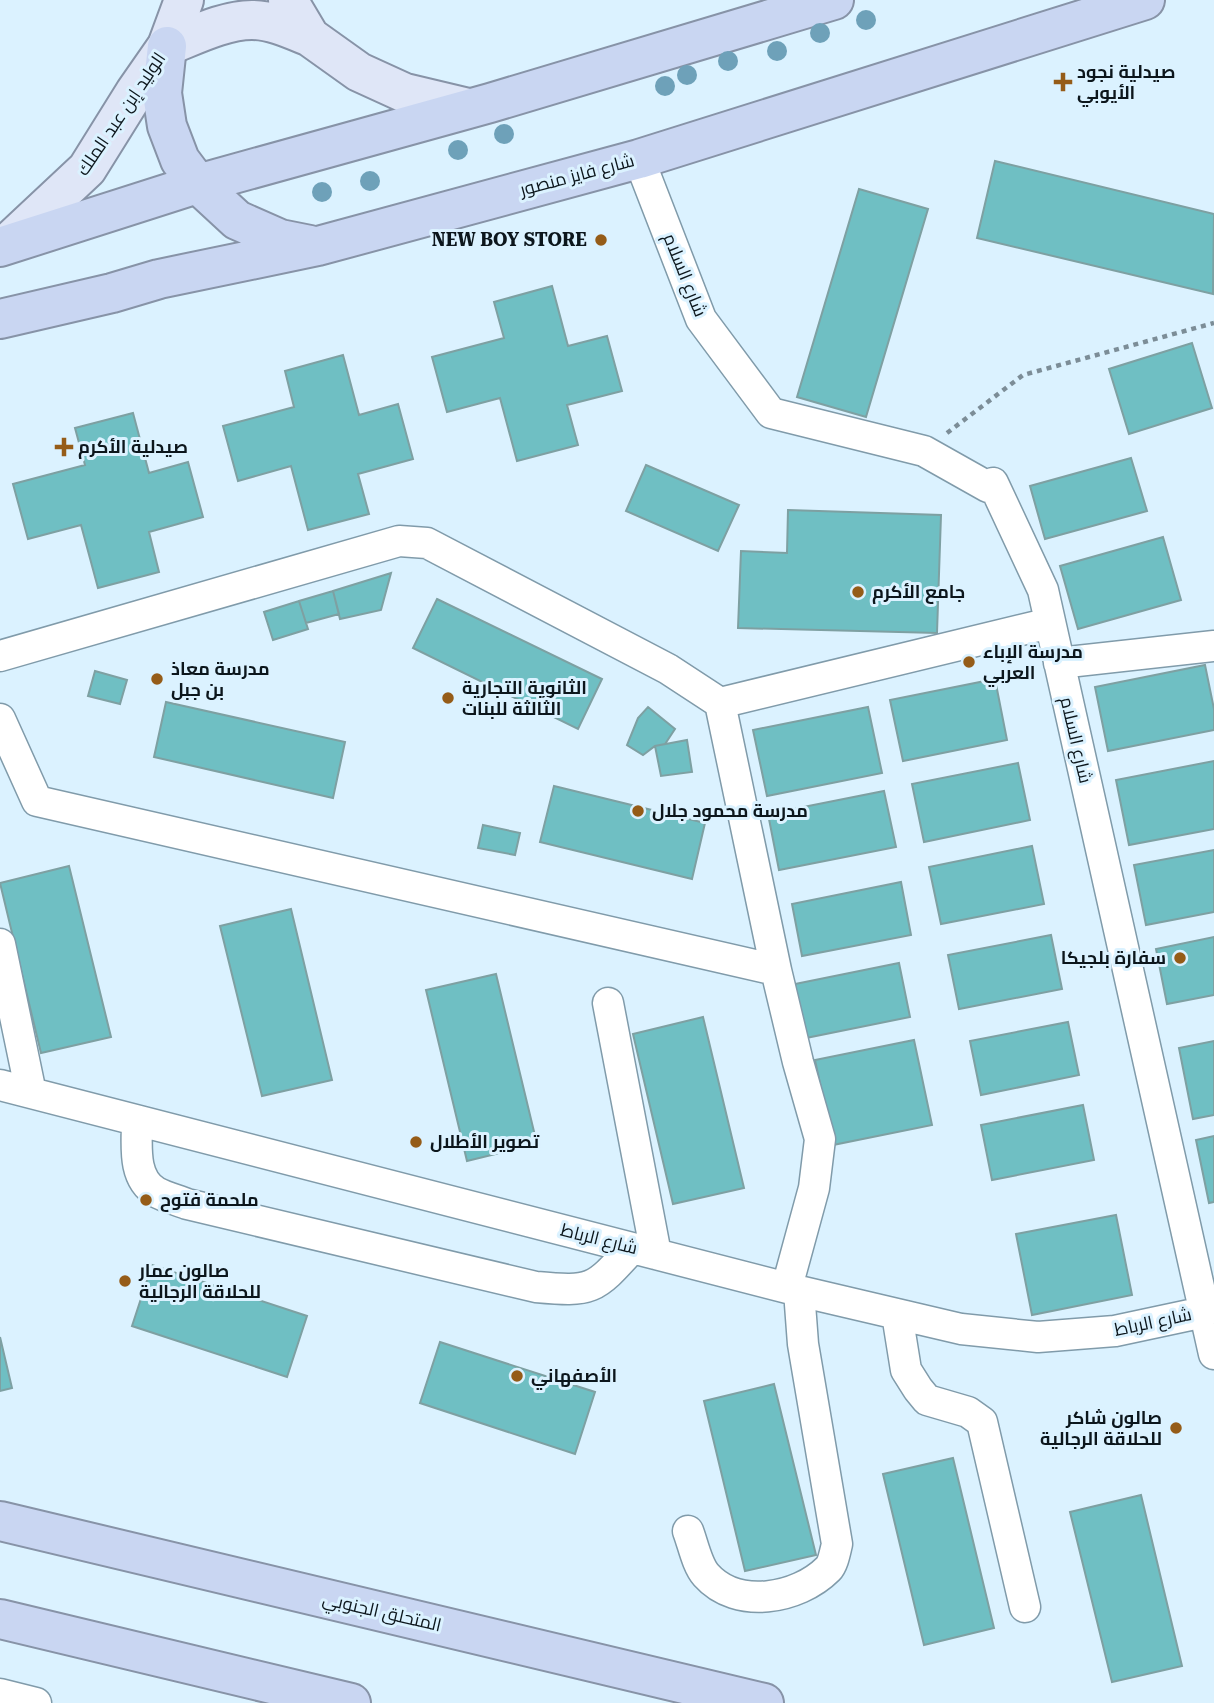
<svg xmlns="http://www.w3.org/2000/svg" width="1214" height="1703" font-family="'Roboto Serif',Cairo,serif">
<rect width="100%" height="100%" fill="#dbf2ff"/>
<!-- building -->
<path fill="#6fbfc3" stroke="#7ea0a2" stroke-width="2" d="M995,161L1214,214L1213,294L977,238Z
M859,189L928,209L866,417L797,397Z
M552,286L568,346L607,336L622,391L567,405L578,445L517,461L500,398L447,412L432,357L504,338L494,302Z
M1192,343L1212,408L1129,434L1109,369Z
M343,355L359,415L398,404L413,459L358,474L369,514L308,530L291,466L238,481L223,426L294,407L285,371Z
M133,413L149,473L188,462L203,517L149,532L159,572L98,588L81,525L28,539L13,484L85,465L75,428Z
M1131,458L1147,511L1045,539L1030,486Z
M646,465L739,505L718,551L626,511Z
M788,510L941,515L937,633L738,628L741,551L787,553Z
M1163,537L1181,600L1078,629L1060,566Z
M391,573L381,610L340,619L333,591Z
M333,591L339,614L306,623L299,601Z
M437,599L602,679L578,729L413,648Z
M299,601L308,629L273,640L264,612Z
M1205,665L1214,709V730L1108,751L1095,687Z
M95,671L127,680L120,704L88,696Z
M995,679L1007,740L903,761L890,700Z
M166,702L345,742L333,798L154,757Z
M648,707L675,729L665,744L655,746L643,755L627,745L638,718Z
M868,707L882,773L767,796L753,730Z
M687,740L692,772L661,776L655,746Z
M1214,761V829L1129,845L1116,780Z
M1018,763L1030,820L924,842L912,784Z
M554,786L705,823L692,879L540,842Z
M884,791L896,847L779,870L768,814Z
M483,825L520,833L515,855L478,848Z
M1032,846L1044,904L941,924L929,867Z
M1214,850V912L1146,925L1134,865Z
M69,866L111,1037L41,1053L0,883Z
M901,882L911,935L802,956L792,904Z
M291,909L332,1080L262,1096L220,926Z
M1051,935L1062,989L959,1009L948,955Z
M1214,937V995L1167,1004L1156,949Z
M899,963L910,1017L801,1039L790,985Z
M496,974L537,1144L467,1161L426,990Z
M703,1017L744,1188L673,1204L633,1034Z
M1068,1022L1079,1075L981,1095L970,1041Z
M914,1040L932,1125L833,1145L815,1060Z
M1214,1041V1115L1193,1119L1179,1048Z
M1083,1105L1094,1160L992,1180L981,1125Z
M1214,1136V1202L1209,1203L1196,1140Z
M1116,1215L1132,1295L1032,1315L1016,1234Z
M152,1265L307,1316L287,1377L132,1326Z
M0,1337L12,1388L0,1391Z
M440,1342L595,1392L575,1454L420,1403Z
M774,1384L816,1555L745,1571L704,1401Z
M953,1458L994,1628L924,1645L883,1474Z
M1141,1495L1182,1666L1112,1682L1070,1512Z"/>
<g fill="none" stroke-linecap="round" stroke-linejoin="round">
<!-- minor casing -->
<g stroke="#809baa" stroke-width="33">
<path id="minor" d="M639,159L701,319L771,413L924,451L988,487L993,483L1043,590L1214,1354
M0,656L399,541L427,543L668,669L720,703L1050,623
M1059,663L1214,646
M0,719L37,801L776,970L720,703
M0,944L31,1093
M776,970L798,1062L820,1139L814,1188L787,1287
M608,1003L656,1254
M0,1085L799,1291L961,1329L1038,1337L1115,1331L1204,1312
M137,1121C137,1144 132,1178 156,1192C165,1197 177,1200 187,1204L536,1287C593,1292 594,1290 632,1248
M897,1314L906,1370L918,1389L927,1400L968,1412L982,1422L1025,1607
M688,1531C693,1544 697,1565 706,1575C737,1610 798,1599 828,1569C833,1564 835,1552 837,1544L803,1344L799,1291
M0,1694L36,1703"/>
</g>
<!-- major casing -->
<g stroke="#8793a7" stroke-width="42">
<path id="major" d="M288,0L310,37L359,72L405,93L468,108
M167,46C193,36 224,20 252,20C272,20 293,30 310,37
M7,244L87,169L135,92L167,46L184,0"/>
</g>
<!-- highway casing -->
<g stroke="#8793a7" stroke-width="42">
<path id="highway" d="M167,46L162,93L167,126L180,160L198,184L237,220L280,239L310,245
M0,247L194,185L490,103L834,0
M0,319L112,293L159,279L318,246L639,159L1145,0
M0,1521L764,1703
M0,1619L351,1703"/>
</g>
<!-- path -->
<path stroke="#7c8d97" stroke-width="4.5" stroke-dasharray="5 5" stroke-linecap="butt" d="M947,433L1023,375L1214,323"/>
<!-- minor -->
<use href="#minor" stroke="#fff" stroke-width="30"/>
<!-- major -->
<use href="#major" stroke="#dfe6f7" stroke-width="38"/>
<!-- highway -->
<use href="#highway" stroke="#c9d6f2" stroke-width="38"/>
</g>
<!-- trees -->
<g fill="#6ea1b9">
<circle cx="866" cy="20" r="10"/>
<circle cx="820" cy="33" r="10"/>
<circle cx="777" cy="51" r="10"/>
<circle cx="728" cy="61" r="10"/>
<circle cx="687" cy="75" r="10"/>
<circle cx="665" cy="86" r="10"/>
<circle cx="504" cy="134" r="10"/>
<circle cx="458" cy="150" r="10"/>
<circle cx="370" cy="181" r="10"/>
<circle cx="322" cy="192" r="10"/>
</g>
<!-- markers -->
<g fill="#955c18" stroke="#dbf2ff" stroke-width="2.5">
<path d="M1059.5 71.5h7v7h7v7h-7v7h-7v-7h-7v-7h7z"/>
<circle cx="601" cy="240" r="7"/>
<path d="M60.5 436.5h7v7h7v7h-7v7h-7v-7h-7v-7h7z"/>
<circle cx="858" cy="592" r="7"/>
<circle cx="969" cy="662" r="7"/>
<circle cx="157" cy="679" r="7"/>
<circle cx="448" cy="698" r="7"/>
<circle cx="638" cy="811" r="7"/>
<circle cx="1180" cy="958" r="7"/>
<circle cx="416" cy="1142" r="7"/>
<circle cx="146" cy="1200" r="7"/>
<circle cx="125" cy="1281" r="7"/>
<circle cx="517" cy="1376" r="7"/>
<circle cx="1176" cy="1428" r="7"/>
</g>
<g text-anchor="middle" stroke-width="6" stroke-linejoin="round" paint-order="stroke">
<!-- poi labels -->
<g font-size="18" font-weight="bold" fill="#0c161c" stroke="#dbf2ff" text-anchor="start">
<text x="1077" y="78">صيدلية نجود<tspan x="1077" dy="21">الأيوبي</tspan></text>
<text x="587" y="246" text-anchor="end">NEW BOY STORE</text>
<text x="78" y="453">صيدلية الأكرم</text>
<text x="872" y="598">جامع الأكرم</text>
<text x="983" y="658">مدرسة الإباء<tspan x="983" dy="21">العربي</tspan></text>
<text x="171" y="675">مدرسة معاذ<tspan x="171" dy="21">بن جبل</tspan></text>
<text x="462" y="694">الثانوية التجارية<tspan x="462" dy="21">الثالثة للبنات</tspan></text>
<text x="652" y="817">مدرسة محمود جلال</text>
<text x="1166" y="964" text-anchor="end">سفارة بلجيكا</text>
<text x="430" y="1148">تصوير الأطلال</text>
<text x="160" y="1206">ملحمة فتوح</text>
<text x="139" y="1277">صالون عمار<tspan x="139" dy="21">للحلاقة الرجالية</tspan></text>
<text x="531" y="1382">الأصفهاني</text>
<text x="1162" y="1424" text-anchor="end">صالون شاكر<tspan x="1162" dy="21">للحلاقة الرجالية</tspan></text>
</g>
<!-- street labels -->
<g font-size="18" fill="#0c161c" stroke="#dbf2ff">
<text transform="translate(121 114) rotate(-56)" y="6">الوليد إبن عبد الملك</text>
<text transform="translate(577 175) rotate(-15)" y="6">شارع فايز منصور</text>
<text transform="translate(685 275) rotate(68)" y="6">شارع السلام</text>
<text transform="translate(1076 740) rotate(77)" y="6">شارع السلام</text>
<text transform="translate(599 1239) rotate(14)" y="6">شارع الرباط</text>
<text transform="translate(1153 1322) rotate(-12)" y="6">شارع الرباط</text>
<text transform="translate(382 1612) rotate(13)" y="6">المتحلق الجنوبي</text>
</g>
</g>
</svg>
